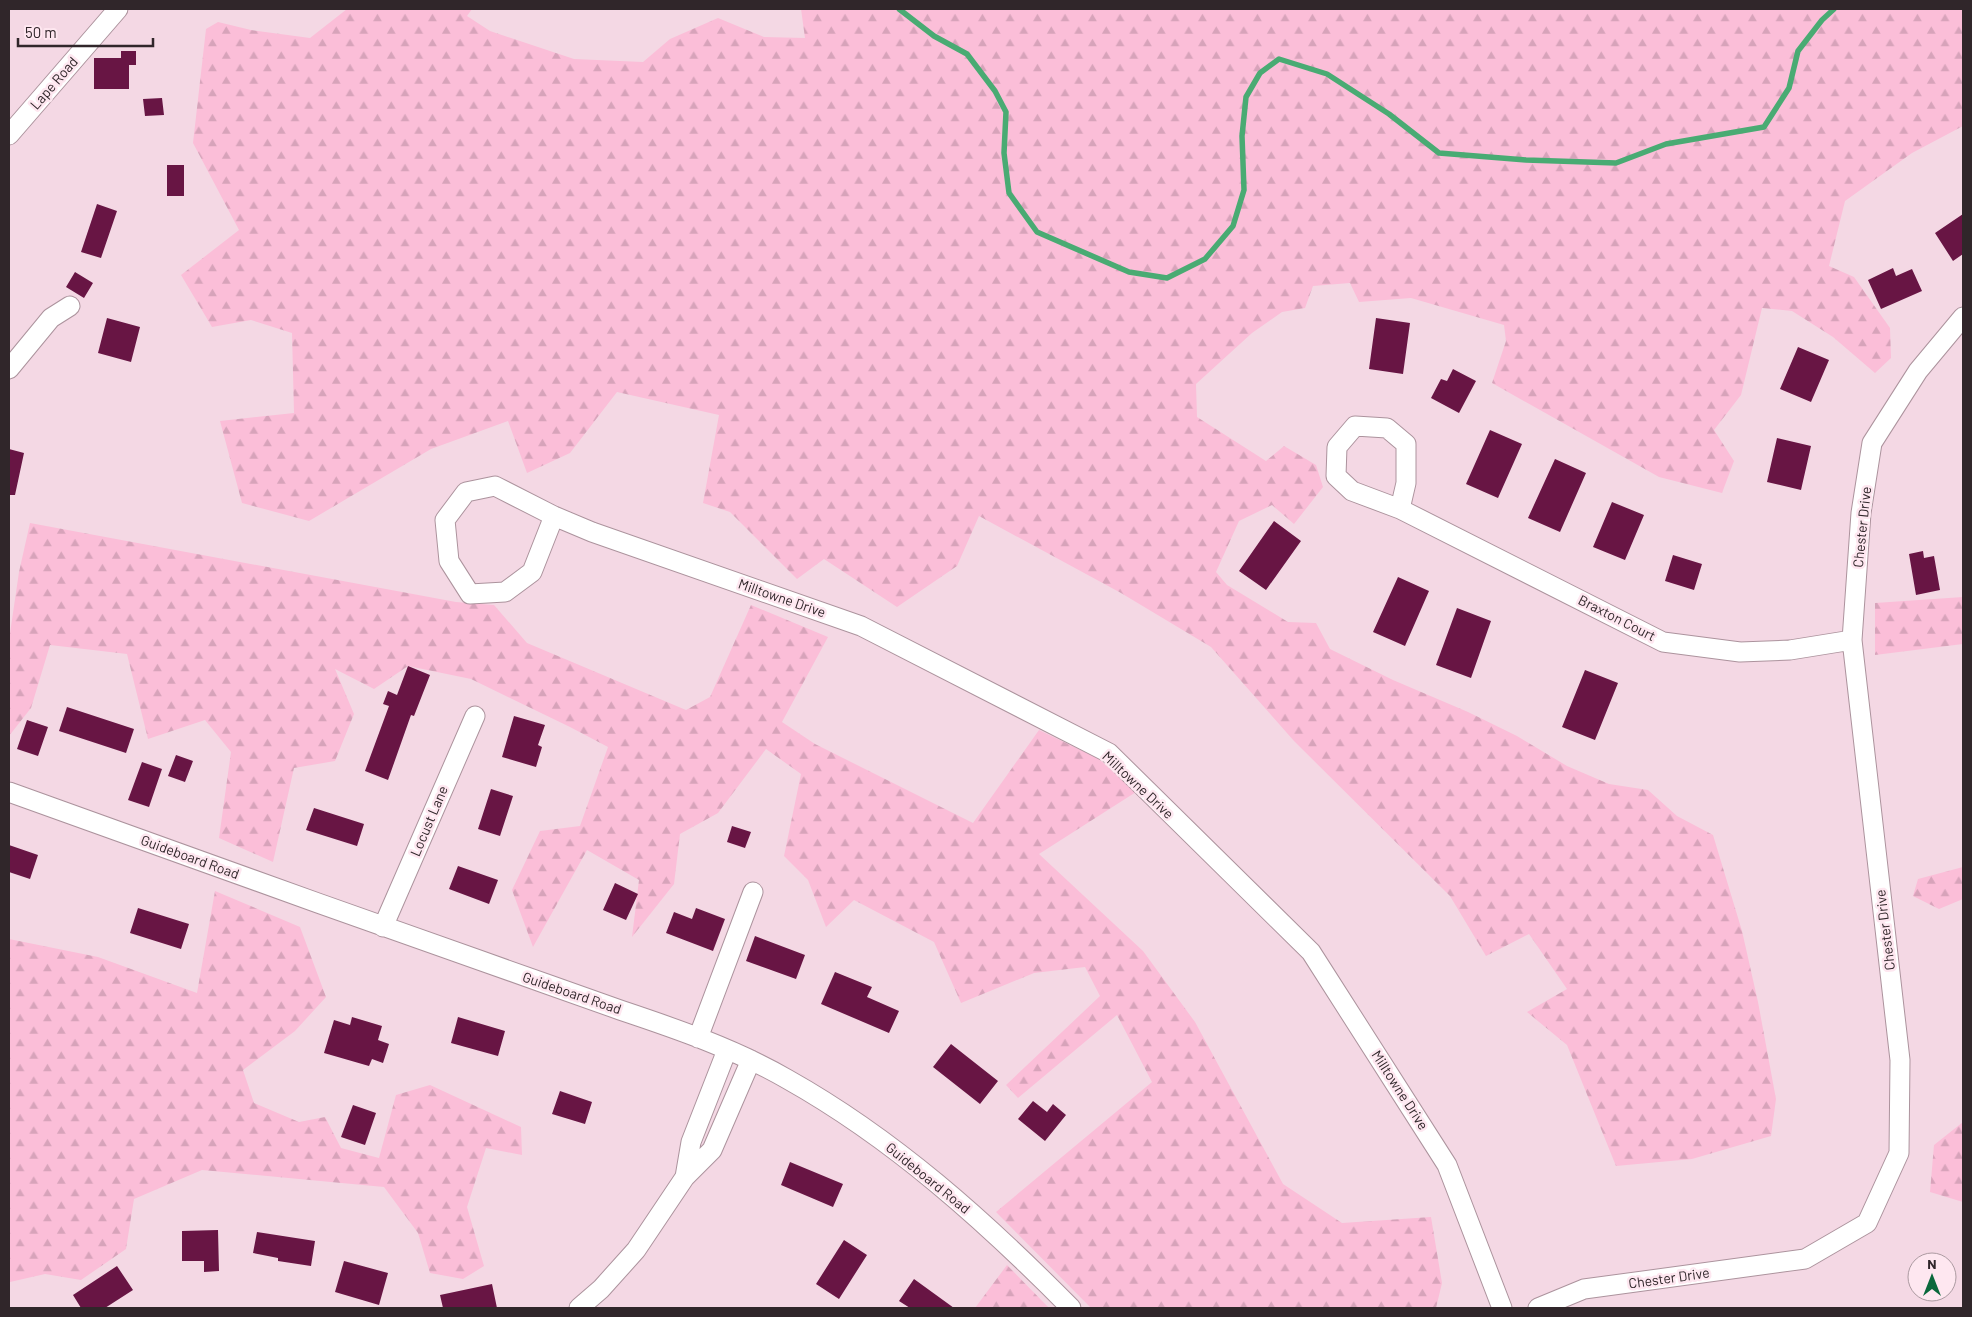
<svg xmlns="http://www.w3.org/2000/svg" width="1972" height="1317" font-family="Barlow,sans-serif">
<defs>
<pattern id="forest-firs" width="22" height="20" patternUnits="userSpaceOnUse" patternTransform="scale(1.25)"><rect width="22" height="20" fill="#fbbed8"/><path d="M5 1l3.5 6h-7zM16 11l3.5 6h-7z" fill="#d7a3ba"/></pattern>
</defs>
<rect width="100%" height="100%" fill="#f4d8e4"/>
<!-- forest -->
<path fill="url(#forest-firs)" d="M347,9H472L467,16L490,31L574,59L643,62L670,39L718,18L764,37L805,38L801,9H1963V126L1912,153L1845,201L1829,266L1854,277L1890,328L1891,358L1875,373L1833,337L1792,311L1762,308L1741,395L1714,430L1734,461L1722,493L1659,477L1492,383L1506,341L1504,325L1411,298L1359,302L1350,283L1313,286L1305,308L1282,312L1252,333L1196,384L1197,417L1266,461L1284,446L1316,465L1323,487L1294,524L1272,505L1239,521L1216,572L1227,585L1288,622L1316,623L1330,649L1393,680L1468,712L1517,736L1567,766L1609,784L1648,790L1677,816L1713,835L1742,931L1758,1002L1776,1099L1771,1136L1692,1159L1616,1166L1567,1045L1527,1012L1567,989L1529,934L1486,956L1450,896L1294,741L1211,647L1121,593L979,516L957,566L897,607L824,559L797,579L730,512L703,503L719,415L617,392L570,453L527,473L508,421L431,449L309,521L242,503L220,421L294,413L292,333L251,320L212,327L181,275L239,230L193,143L206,29L218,22L251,30L310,38Z
M30,523L456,602L494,605L527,643L686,710L710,697L751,605L828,637L782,722L815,744L973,823L1039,730L1099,759L1136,792L1039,854L1143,951L1195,1022L1283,1184L1342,1223L1431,1217L1442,1283L1436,1308H1091L996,1212L1152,1082L1117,1015L1018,1098L1006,1085L1100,996L1085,967L1034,973L961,1003L934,942L854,900L826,927L808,880L784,856L801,774L766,749L718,813L680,834L674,884L632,937L639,880L587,850L533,947L512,890L540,831L580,826L608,747L570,727L471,679L408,666L374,689L335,669L354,714L335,761L294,768L273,862L219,838L231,752L205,720L148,739L127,654L50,645L31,708L9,736V640L19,572Z
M1963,597V644L1875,655V603Z
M1963,867V899L1939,909L1913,896L1918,879Z
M215,891L300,927L326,997L295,1031L243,1070L254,1103L299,1122L325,1117L341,1148L379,1158L396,1095L430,1085L521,1127L522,1155L486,1148L467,1207L484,1266L463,1279L430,1273L418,1233L384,1187L202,1170L134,1199L126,1249L81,1280L45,1274L10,1282L9,1290V939L98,957L197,993Z
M1963,1122V1202L1930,1192L1934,1145Z
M1007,1265L1049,1308H975Z"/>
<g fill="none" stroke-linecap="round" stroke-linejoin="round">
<!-- stream -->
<path stroke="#49ab73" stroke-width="5.5" d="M899,9L934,36L967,54L995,91L1006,112L1004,153L1009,193L1037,232L1129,272L1167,278L1205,259L1233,226L1244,190L1242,136L1246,97L1260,73L1279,59L1327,74L1389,114L1439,153L1526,160L1616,163L1666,144L1764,127L1789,88L1798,51L1822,20L1834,9"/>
</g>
<!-- building -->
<path fill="#681544" d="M121,51H136V65H129V89H94V58H121Z
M162,98L164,115L145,116L143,99Z
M167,165H184V196H167Z
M97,204L117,211L101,258L81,252Z
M1963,214V254L1953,261L1935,233Z
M1893,268L1896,276L1912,269L1922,291L1881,309L1868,280Z
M75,272L93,283L84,298L66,287Z
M107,318L140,327L131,362L98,353Z
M1376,318L1410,323L1403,374L1369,369Z
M1798,347L1829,360L1811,402L1780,389Z
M1453,369L1476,381L1459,413L1431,398L1441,379L1447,381Z
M1490,430L1522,444L1498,498L1466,484Z
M1777,438L1811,446L1801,490L1767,482Z
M9,449L24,453L15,495H9Z
M1555,459L1586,473L1560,532L1528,518Z
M1612,502L1644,515L1625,560L1593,547Z
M1274,521L1301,541L1266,590L1239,571Z
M1923,551L1924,558L1934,556L1940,590L1916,595L1909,554Z
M1673,555L1702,564L1694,590L1665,581Z
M1398,577L1429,591L1405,646L1373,632Z
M1457,608L1491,621L1471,678L1436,665Z
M408,666L430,675L414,716L411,715L388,780L365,771L389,706L383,704L388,691L397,695Z
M1585,670L1618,683L1595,740L1562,727Z
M67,707L134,729L126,753L59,731Z
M514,716L545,725L538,745L542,747L536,767L502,757Z
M27,720L48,727L38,756L17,749Z
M176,755L193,761L185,782L168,776Z
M142,762L162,769L149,807L128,800Z
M491,789L513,796L500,836L478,829Z
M314,808L364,824L357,846L306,830Z
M732,826L751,832L745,848L727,842Z
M9,845L38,855L30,879L9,872Z
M458,866L498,880L489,904L449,889Z
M615,883L638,894L626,920L603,910Z
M138,908L189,924L181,949L130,933Z
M696,908L725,919L713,951L666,933L674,912L692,919Z
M755,936L805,955L796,979L746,961Z
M835,972L872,987L867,997L899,1011L889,1033L821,1004Z
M352,1017L382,1026L378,1040L389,1044L383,1063L372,1059L369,1066L324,1053L334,1020L350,1025Z
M458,1017L505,1031L498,1056L451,1043Z
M951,1044L998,1081L980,1104L933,1067Z
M560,1091L592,1102L585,1124L552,1114Z
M1033,1101L1047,1112L1053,1104L1066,1115L1045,1141L1018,1119Z
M353,1105L376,1113L365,1145L341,1137Z
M790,1162L843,1184L833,1207L781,1185Z
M218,1230L219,1271L204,1272V1261H182V1231Z
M257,1232L315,1241L311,1266L278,1261V1258L253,1253Z
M844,1240L867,1255L839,1299L816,1284Z
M344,1261L388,1273L379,1305L335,1292Z
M117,1266L133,1290L105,1308H81L73,1295Z
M914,1279L954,1308H910L899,1301Z
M492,1284L497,1308H443L440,1295Z"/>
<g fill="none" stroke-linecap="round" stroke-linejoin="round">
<!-- minor casing -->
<g stroke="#ac939d" stroke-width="21">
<path id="minor" d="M9,135L118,9
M9,369L51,318L70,306
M1400,509L1406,483V444L1387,428L1355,426L1337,447L1336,476L1352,491L1400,509L1663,642L1740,652L1790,650L1852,640
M554,516L532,572L505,592L470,594L449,561L445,520L466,492L495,486L554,516L592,532L861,626L1109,753L1311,952L1447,1165L1502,1308
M9,792C165,848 322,905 479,960C526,977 573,993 620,1010C677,1029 735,1049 787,1079C894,1139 985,1221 1071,1308
M383,927L475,716
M698,1038L753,892
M685,1177L691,1142L727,1050
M579,1308L601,1289L636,1250L685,1177L712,1150L751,1060
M1538,1308L1584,1289L1805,1259L1867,1223L1899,1153L1900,1060L1852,640L1861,513L1872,443L1918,371L1963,317"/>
</g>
<!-- minor -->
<use href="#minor" stroke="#fff" stroke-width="19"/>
</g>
<g text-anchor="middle" stroke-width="5" stroke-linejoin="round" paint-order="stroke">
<!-- street labels -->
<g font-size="14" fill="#30262a" stroke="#fee7f0">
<text transform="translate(54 83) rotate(-49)" y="5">Lape Road</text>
<text transform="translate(1862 527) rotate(-84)" y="5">Chester Drive</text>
<text transform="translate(782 598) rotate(19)" y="5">Milltowne Drive</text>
<text transform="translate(1617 618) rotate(27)" y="5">Braxton Court</text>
<text transform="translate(1138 785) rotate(43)" y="5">Milltowne Drive</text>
<text transform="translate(429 821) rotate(-67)" y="5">Locust Lane</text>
<text transform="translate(190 857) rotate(20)" y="5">Guideboard Road</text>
<text transform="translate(1885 930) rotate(-97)" y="5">Chester Drive</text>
<text transform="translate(572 993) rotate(19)" y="5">Guideboard Road</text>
<text transform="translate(1400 1090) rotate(57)" y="5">Milltowne Drive</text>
<text transform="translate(928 1178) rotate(39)" y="5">Guideboard Road</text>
<text transform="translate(1669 1278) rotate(-8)" y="5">Chester Drive</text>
</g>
</g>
<!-- border -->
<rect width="1972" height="1317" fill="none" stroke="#30262a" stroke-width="20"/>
<!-- north arrow -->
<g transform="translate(1932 1277)"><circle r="24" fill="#fee7f0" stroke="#ac9aa1"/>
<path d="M0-4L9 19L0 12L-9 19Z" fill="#0b683c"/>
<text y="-8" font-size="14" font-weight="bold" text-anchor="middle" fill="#30262a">N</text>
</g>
<!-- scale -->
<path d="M18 38v8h135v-8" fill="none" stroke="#30262a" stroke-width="2.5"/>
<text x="25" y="38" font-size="15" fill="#30262a" stroke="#fee7f0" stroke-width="4" paint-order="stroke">50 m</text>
</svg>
